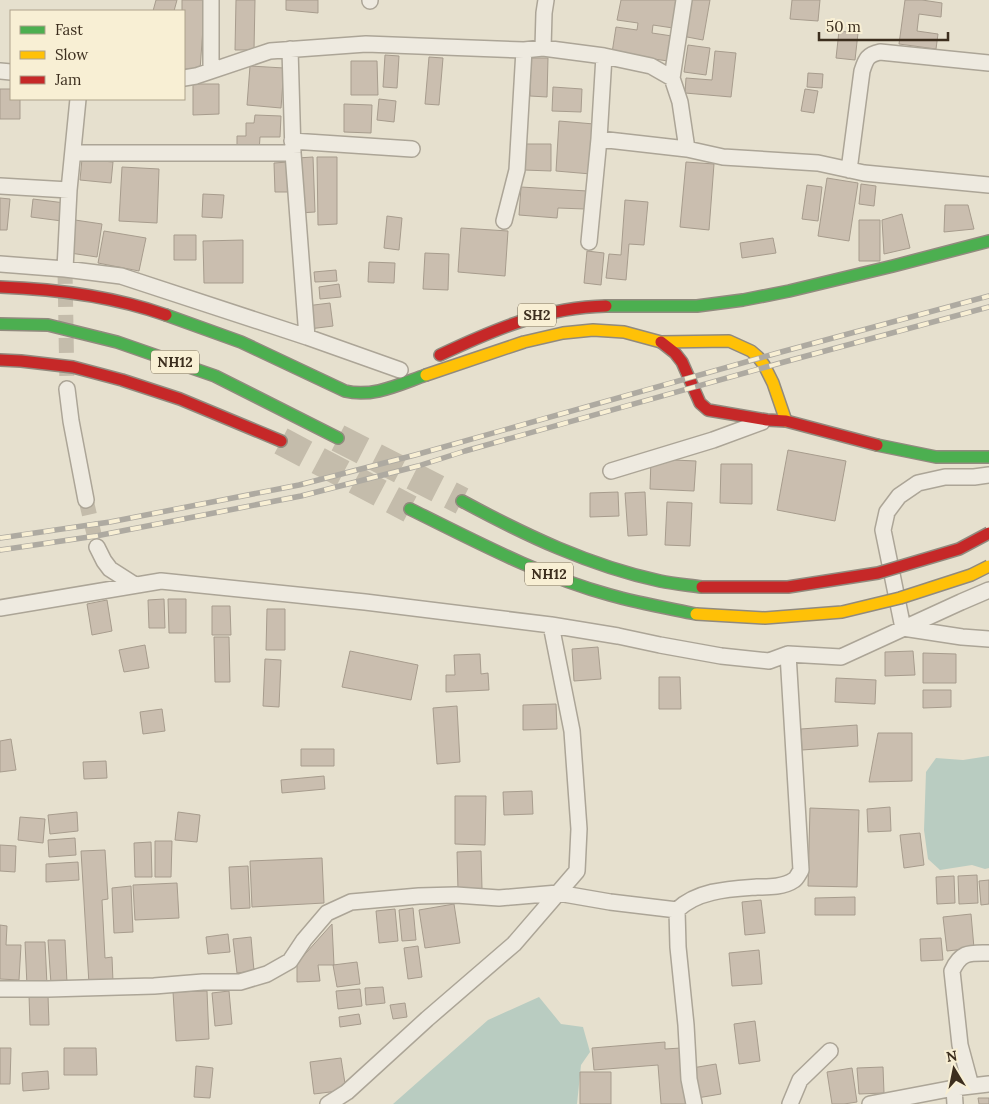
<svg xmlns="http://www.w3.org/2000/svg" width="989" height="1104" font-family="Lora,serif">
<rect width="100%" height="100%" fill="#e6e0ce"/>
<!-- water -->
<path fill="#b9ccc1" d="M989,756V868L985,869L972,865L940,870L928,859L924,830L926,772L936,758L963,760Z
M539,997L561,1024L583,1027L590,1052L581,1065L577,1104H393L488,1020Z"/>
<!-- building -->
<path fill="#cabeaf" stroke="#a79c8d" d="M156,0H177L174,11H153Z
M182,0H205L200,70L184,69V11H182Z
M236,0H255L254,50H235Z
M286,0H318V13L286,10Z
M621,0H678L673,28L653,25L652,33L672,36L668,61L612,53L616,27L637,30L638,23L617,20Z
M688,0H710L703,40L682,36Z
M792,0H820L818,21L790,19Z
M905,0H922L942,3L941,17L919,14L917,31L938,34L936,49L899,44Z
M839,31L858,33L855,60L836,58Z
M688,45L710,48L706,75L684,72Z
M715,51L736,53L731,97L685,93L686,78L712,80Z
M385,55L399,56L397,88L383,87Z
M429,57L443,58L439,105L425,104Z
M530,58H548L547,97L530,96Z
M351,61H377L378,95H351Z
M250,66L284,68L281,108L247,105Z
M808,73L823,74L822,88L807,87Z
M193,84H219V114L193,115Z
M553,87L582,89L581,112L552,111Z
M0,89H11V99H20V119H0Z
M805,89L818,91L814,113L801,111Z
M379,99L396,101L394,122L377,120Z
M344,104L372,105L371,133L344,132Z
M255,115L281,116L280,137H260L259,152L237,151V136H246V123H254Z
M559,121L594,124L591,174L556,171Z
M525,144H551V171L524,170Z
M313,157L315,212L299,213L297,158Z
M317,157H337V224L318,225Z
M82,159L113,162L111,183L80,180Z
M288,162L290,192H275L274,163Z
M686,162L714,164L709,230L680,227Z
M122,167L159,169L157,223L119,221Z
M827,178L858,183L849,241L818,236Z
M861,184L876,186L874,206L859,204Z
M807,185L822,187L818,221L802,219Z
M521,187L587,191L585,209L558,208L557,218L519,215Z
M203,194L224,195L222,218L202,217Z
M0,198L10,199L7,230H0Z
M33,199L65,203L62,221L31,217Z
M625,200L648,202L644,245L629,244L626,280L606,278L609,254L621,255Z
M945,205H968L974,229L944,232Z
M902,214L910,248L884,254L882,220Z
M387,216L402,218L399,250L384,248Z
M75,220L102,224L97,257L70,253Z
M859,220H880V261H859Z
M461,228L508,231L505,276L458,272Z
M104,231L146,238L139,271L98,263Z
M174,235H196V260H174Z
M773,238L776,253L742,258L740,243Z
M243,240V283H204L203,241Z
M587,251L604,253L601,285L584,283Z
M425,253L449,254L448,290L423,289Z
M369,262L395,263L394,283L368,282Z
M336,270L337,281L315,282L314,272Z
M339,284L341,297L320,299L319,287Z
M330,303L333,326L309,329L306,306Z
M788,450L846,461L835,521L777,510Z
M651,459L696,461L694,491L650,489Z
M721,464H752V504L720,503Z
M618,492L619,516L590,517V493Z
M645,492L647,535L628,536L625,493Z
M667,502L692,503L690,546L665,545Z
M164,599L165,628H149L148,600Z
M168,599H186V633H169Z
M107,600L112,631L92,635L87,604Z
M212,606H230L231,635H212Z
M267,609H285V650H266Z
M214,637H229L230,682H215Z
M145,645L149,668L124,672L119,650Z
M598,647L601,679L574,681L572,649Z
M350,651L418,665L411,700L342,687Z
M913,651L915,675L885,676V652Z
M923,653L956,654V683H923Z
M480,654L481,674L488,673L489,690L446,692V675H455L454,655Z
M265,659L281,660L279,707L263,706Z
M659,677H680L681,709H659Z
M836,678L876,680L875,704L835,702Z
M923,690H951V707L923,708Z
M556,704L557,729L523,730V705Z
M457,706L460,762L437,764L433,708Z
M162,709L165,731L143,734L140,712Z
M857,725L858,746L802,750L801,729Z
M878,733H912V781L869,782Z
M11,739L16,770L0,772V741Z
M301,749H334V766H301Z
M106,761L107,778L84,779L83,762Z
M324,776L325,789L282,793L281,780Z
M532,791L533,814L504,815L503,792Z
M455,796H486L485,845L455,844Z
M890,807L891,831L868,832L867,809Z
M810,808L859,810L857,887L808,886Z
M77,812L78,831L50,834L48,815Z
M178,812L200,815L197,842L175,840Z
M20,817L45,819L43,843L18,840Z
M920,833L924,865L904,868L900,835Z
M75,838L76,855L49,857L48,840Z
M155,841H172L171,877H155Z
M151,842L152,877H135L134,843Z
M0,845L16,846L15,872L0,871Z
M105,850L108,899L102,900L105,958L112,957L113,982L89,984L81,851Z
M481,851L482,889L458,890L457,852Z
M322,858L324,903L252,907L250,861Z
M78,862L79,880L46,882V864Z
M248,866L250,908L231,909L229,867Z
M977,875L978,903L959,904L958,876Z
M954,876L955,903L937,904L936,877Z
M989,880V904L981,905L979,881Z
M177,883L179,918L135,920L133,885Z
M131,886L133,932L114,933L112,888Z
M855,897V915H815V898Z
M761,900L765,933L745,935L742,902Z
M454,904L460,943L425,948L419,910Z
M413,908L416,940L402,941L399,910Z
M395,909L398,941L379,943L376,911Z
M971,914L974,948L947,951L943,917Z
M332,924L334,965H318L320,981L297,982V963Z
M0,925L7,926L6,945H21L19,980L0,979Z
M228,934L230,952L208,954L206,937Z
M251,937L254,971L237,973L233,939Z
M941,938L943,960L921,961L920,939Z
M48,940H65L67,983L51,984Z
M25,942H45L47,985L27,986Z
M418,946L422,977L408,979L404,948Z
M759,950L762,984L732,986L729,953Z
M357,962L360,984L337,987L333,965Z
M383,987L385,1003L366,1005L365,988Z
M360,989L362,1006L338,1009L336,991Z
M207,991L209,1039L176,1041L173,992Z
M229,991L232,1024L215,1026L212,993Z
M29,995H48L49,1025H30Z
M405,1003L407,1017L393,1019L390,1005Z
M359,1014L361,1024L340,1027L339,1017Z
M755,1021L760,1061L739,1064L734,1024Z
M665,1042V1049L681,1048L686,1104H661L658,1065L594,1070L592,1048Z
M0,1048H11L10,1084H0Z
M64,1048H96L97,1075H64Z
M341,1058L346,1090L314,1094L310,1062Z
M716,1064L721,1094L697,1098L692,1068Z
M196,1066L213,1068L210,1098L194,1097Z
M883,1067L884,1093L859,1094L857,1068Z
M852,1068L857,1102L844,1104H832L827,1072Z
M48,1071L49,1089L23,1091L22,1073Z
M580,1072H611V1104H580Z
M978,1098H989V1104H979Z"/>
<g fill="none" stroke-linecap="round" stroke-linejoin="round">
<!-- street-tunnel -->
<path stroke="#c4bcab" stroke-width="15" stroke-dasharray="15 8" stroke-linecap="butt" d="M65,269L67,389
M86,500L97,547"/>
<!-- highway-tunnel -->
<path stroke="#c4bcab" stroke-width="28" stroke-dasharray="28 14" stroke-linecap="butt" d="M338,438L462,501
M281,441L410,509"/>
<!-- street casing -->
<g stroke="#aca597" stroke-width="18">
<path id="street" d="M370,1V0
M543,48L544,13L546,0
M290,49L293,153L307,337
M211,70V0
M0,71L11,72
M184,78L196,76L270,51L366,44L524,50L543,48L604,56L651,66L672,78L680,102L687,149L723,157L818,163L864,173L989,185
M672,78L684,0
M599,139L687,149
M292,141L412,149
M73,153H293
M849,170L862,71C866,59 867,55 880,52L989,63
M0,186L69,190
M504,221L517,170L524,50
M589,242L599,139L604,56
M0,264L65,269L121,276L307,337L400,370
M65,269L69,190L78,99
M67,389L71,421L86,500
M611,471L713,440L762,422
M989,475L974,477H945L918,483L899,496L887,512L883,530L903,628L962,637L989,639
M97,547L104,561L110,569L135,585
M0,608L161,581L365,602L551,625L618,636L660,645L721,656L769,661L788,654L841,657L961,602L989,590
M0,989H48L154,986L203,982H240L267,974L290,961L304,940L327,913L351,902L419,896L456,895L499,898L558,893L610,902L677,910
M971,1086L960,1045L952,971C961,951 970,953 989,953
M328,1104L347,1092L427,1019L514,944L577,871L579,829L572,731L551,625
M694,1104L689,1079L686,1025L678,947L677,910C698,890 730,889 757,887C770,887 784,887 794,880C797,878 799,873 801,870L788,654
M790,1104L800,1080L830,1051
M870,1104L954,1088
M955,1104L954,1088L989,1084"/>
</g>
<!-- fast casing -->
<g stroke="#918a7e" stroke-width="14">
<path id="fast" d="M606,306H697L743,300L789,291L893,266L989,241
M166,315L241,342L345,391C373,398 400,384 426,375
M0,324L48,325L117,342L215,376L338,438
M877,445L936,457H989
M462,501C525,535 590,566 660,581C674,584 688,585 702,587
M410,509C475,541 540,576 610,595C638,603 667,608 696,614"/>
</g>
<!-- slow casing -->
<g stroke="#918a7e" stroke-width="14">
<path id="slow" d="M426,375L524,342L563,333L593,330L624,332L661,342L729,341L751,351L758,357L764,365L773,383L786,421"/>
</g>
<!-- jam casing -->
<g stroke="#918a7e" stroke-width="14">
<path id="jam" d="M0,287C57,289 112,296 166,315
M661,342L675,353L682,362L700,403L708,410L767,420L786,421L877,445
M440,355C493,330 546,307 606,306
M0,360L21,361L73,367L122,380L180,399L281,441"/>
</g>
<!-- street -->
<use href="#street" stroke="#eeeae0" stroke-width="15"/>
<!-- fast -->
<use href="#fast" stroke="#4caf50" stroke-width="11"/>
<!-- slow -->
<use href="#slow" stroke="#ffc107" stroke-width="11"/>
<!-- jam -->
<use href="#jam" stroke="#c62828" stroke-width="11"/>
<!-- rail casing -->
<g stroke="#aeaaa1" stroke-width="5.5">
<path id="rail" d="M0,538L110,522L299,485L415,455L781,352L989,296
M0,550L96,536L301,496L418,466L465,451L784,362L989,307"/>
</g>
<!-- rail -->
<use href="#rail" stroke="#f8efd4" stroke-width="4" stroke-dasharray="11" stroke-linecap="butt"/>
<!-- slow-bridge casing -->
<g stroke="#918a7e" stroke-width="14" stroke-linecap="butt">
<path id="slow-bridge" d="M696,614L765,618L842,612L900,598L971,575L989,566"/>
</g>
<!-- jam-bridge casing -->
<g stroke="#918a7e" stroke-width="14" stroke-linecap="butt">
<path id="jam-bridge" d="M702,587H788L878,573L959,549L989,533"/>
</g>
<!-- slow-bridge -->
<use href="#slow-bridge" stroke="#ffc107" stroke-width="11"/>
<!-- jam-bridge -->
<use href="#jam-bridge" stroke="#c62828" stroke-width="11"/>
</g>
<g text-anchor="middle" stroke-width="4" stroke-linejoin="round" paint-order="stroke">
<!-- shield labels -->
<g fill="#f8efd4" stroke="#746855" stroke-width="1">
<rect x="518" y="303.5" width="38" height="23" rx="4"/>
<rect x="151" y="350.5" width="48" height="23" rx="4"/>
<rect x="525" y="562.5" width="48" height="23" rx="4"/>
</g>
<g font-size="14" font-weight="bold" fill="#3c2e1e">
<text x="537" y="320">SH2</text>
<text x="175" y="367">NH12</text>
<text x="549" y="579">NH12</text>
</g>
</g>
<!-- legend -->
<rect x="10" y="10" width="175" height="90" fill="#f8efd4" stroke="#ada28b"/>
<rect x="20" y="26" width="25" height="8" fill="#4caf50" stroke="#ada28b"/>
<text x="55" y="35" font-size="15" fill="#3c2e1e">Fast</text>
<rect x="20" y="51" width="25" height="8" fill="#ffc107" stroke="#ada28b"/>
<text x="55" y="60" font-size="15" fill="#3c2e1e">Slow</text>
<rect x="20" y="76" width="25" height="8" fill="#c62828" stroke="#ada28b"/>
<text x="55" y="85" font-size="15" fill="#3c2e1e">Jam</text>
<!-- north arrow -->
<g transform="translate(954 1069) rotate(350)" stroke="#f8efd4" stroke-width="4" paint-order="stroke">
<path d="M0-4L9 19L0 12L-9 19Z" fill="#3c2e1e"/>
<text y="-8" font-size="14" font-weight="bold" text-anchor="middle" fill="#3c2e1e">N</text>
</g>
<!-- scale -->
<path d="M819 32v8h129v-8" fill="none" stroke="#3c2e1e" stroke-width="2.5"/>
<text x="826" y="32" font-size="15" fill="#3c2e1e" stroke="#f8efd4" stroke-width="4" paint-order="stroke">50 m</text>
</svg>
